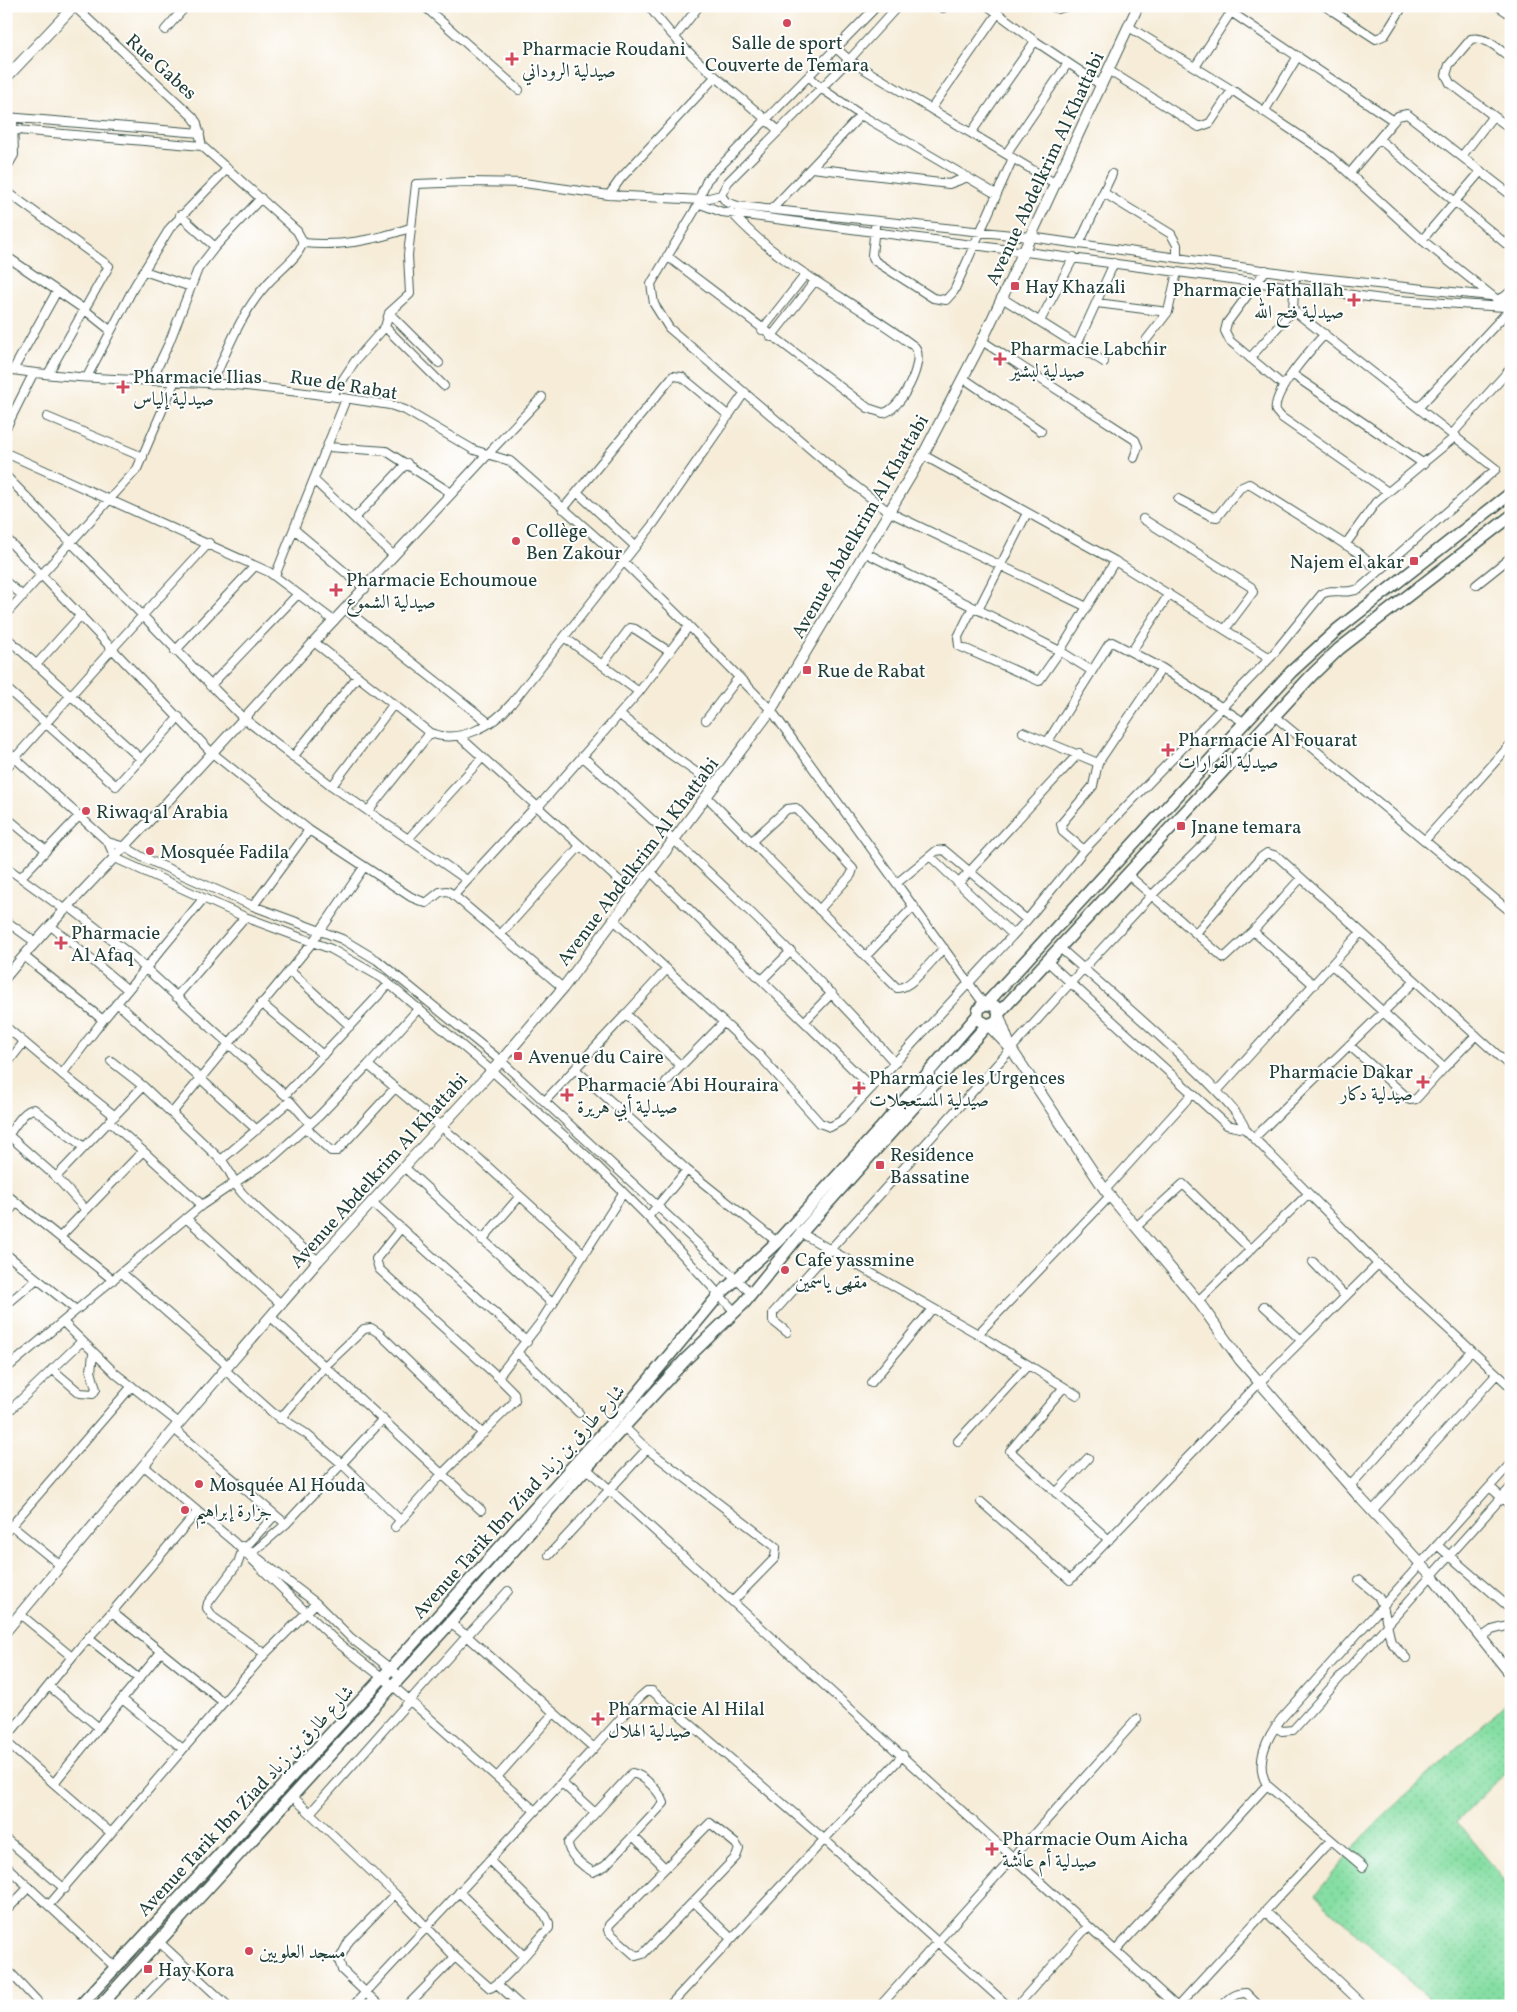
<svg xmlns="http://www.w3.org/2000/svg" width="1517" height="2012" font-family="Vollkorn,Amiri,serif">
<defs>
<pattern id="grass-dots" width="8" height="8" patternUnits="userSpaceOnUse" patternTransform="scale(1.25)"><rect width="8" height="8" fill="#85dea3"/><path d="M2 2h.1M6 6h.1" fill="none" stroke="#72bf8d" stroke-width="1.8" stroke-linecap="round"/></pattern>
</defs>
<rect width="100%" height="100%" fill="#fff"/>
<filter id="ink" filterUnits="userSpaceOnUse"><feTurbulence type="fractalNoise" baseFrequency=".02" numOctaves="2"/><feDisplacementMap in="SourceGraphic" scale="10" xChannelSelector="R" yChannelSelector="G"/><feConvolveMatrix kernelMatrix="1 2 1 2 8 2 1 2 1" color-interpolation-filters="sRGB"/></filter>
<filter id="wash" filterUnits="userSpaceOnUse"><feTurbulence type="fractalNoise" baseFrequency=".0096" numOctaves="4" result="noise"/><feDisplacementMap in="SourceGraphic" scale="20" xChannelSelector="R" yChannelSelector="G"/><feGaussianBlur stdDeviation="1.12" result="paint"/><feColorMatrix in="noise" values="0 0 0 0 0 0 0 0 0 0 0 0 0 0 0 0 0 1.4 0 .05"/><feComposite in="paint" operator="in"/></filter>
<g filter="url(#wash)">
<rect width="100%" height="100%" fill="#f6ecd8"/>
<!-- grass -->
<path fill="url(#grass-dots)" stroke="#528e6c" d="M1508,1701L1511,1703V1767L1457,1822L1511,1888V2006H1436L1315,1895L1369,1830Z"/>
</g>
<g filter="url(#ink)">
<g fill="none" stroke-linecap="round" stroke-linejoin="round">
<!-- minor casing -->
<g stroke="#3f574d" stroke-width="10">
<path id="minor" d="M74,6L193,117L197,123L202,146L297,231L302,240C304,254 277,272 268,283C241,312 228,349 212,384
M424,6L519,90
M649,6C684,56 735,91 779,131
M877,6L707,180L701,194L703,205L722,212L1383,299L1505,307
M939,6L943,8L947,6
M988,6L1035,41L1101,85
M1051,6L1058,9L1068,6
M1222,6L1394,121
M1325,6L1376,39L1385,35L1403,6
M1498,6L1511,15
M1129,27L1232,90L1329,155L1422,240L1511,311
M165,30L186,6
M675,37L699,6
M836,48L849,60L1056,184
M1511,58C1499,50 1487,36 1471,39L1449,65L1446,75L1450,83L1511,129
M1195,67L1231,12
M1108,70L1199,127L1210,123L1232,90
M809,76L822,89L861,115L996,194
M931,109L998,13
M1264,112L1298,56
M6,117L200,133
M6,129L202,146
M971,133L1035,41
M1379,139L1511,248
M1006,154L1068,63
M1462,156L1493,116
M812,168L949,184L968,177
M6,169L14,155L13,118
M1350,173L1398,116L1407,114L1511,195
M6,191L109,266L48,374
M1104,193L1171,234L1177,245V257
M609,195L621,178L715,77
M721,195L726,202L738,206L1030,237L1311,277L1490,296
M721,195L701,200L651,284L654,304L669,328L836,471L889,512L1087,607
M721,195L728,182L849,60L898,6
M772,209L861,115
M180,215L215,247
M875,227L872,255L875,261L933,298L946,300L954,291L1013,158
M1422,240L1481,171
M303,243C341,247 374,240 410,228
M1079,244L1112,174
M6,256L85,310L110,330
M667,256L868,408L883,413C900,411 926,362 915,347C855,301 782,269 731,212
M1266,270L1227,323L1225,331L1230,341L1284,386
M144,271L191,287
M1002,298L1104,362
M1496,300L1504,297L1511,291
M1097,303L1168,312
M389,313L439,363
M1040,321L1074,257
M385,327L444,386
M762,330L806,274
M1325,334C1312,348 1272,392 1276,411L1281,417L1388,492
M771,337L815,281
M1147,339L1168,312L1177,272
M982,341L1135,440L1138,447L1134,458
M1077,345L1114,263
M1250,358L1293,310
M6,369C82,381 159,379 235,385C287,390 339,397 390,405L405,410L474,450L510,461L623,561L689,626L771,710L984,1004
M13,370L57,291
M1292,374L1424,464
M87,377L135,285L170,228L227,169
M963,378L1041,431
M151,381L169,343L198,269L215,247L261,198
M332,396L355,361L385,327L389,313L410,294L408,255L416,184L468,182L524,183L609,195L701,200
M1419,407L1511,308
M47,417L143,457
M6,428L33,374
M1453,433L1511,368
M328,447L386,451L451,493
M6,453L269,572L334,621
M487,455L542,397
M923,455L1115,561L1270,658
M6,476L242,717L332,786L467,880
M314,480L394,556
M577,492L635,546
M1178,499L1211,516L1217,517L1240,488L1249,484L1357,552L1379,571
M563,509L673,376L682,377L729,416
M355,518L407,463
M1143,519L1251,587L1253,592L1226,628
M294,529L365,589
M6,538L211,752L309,830L411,897L426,903L440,892L447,891L451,893L563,988
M1345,545L1376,502L1456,436
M866,553L1060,651L1092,671
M275,576L346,399
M6,582L23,596
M1476,585L1511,557
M973,607L958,637L959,646L1039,681L1060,651L1115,561
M345,609L489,723
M978,610L1027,513
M6,614L137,469L174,383
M6,637L141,759
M564,637L639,692
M314,642L430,733C460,744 493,726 512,703L654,523L745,392
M175,651L255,566
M1132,651L1169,594
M36,665L81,615
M602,665L630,628L635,629L670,652
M210,686L298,594
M6,688L116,786L179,717
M620,715L667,752L716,786
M1273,715L1511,912
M706,720L739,677
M1023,732L1098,763L1162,668
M459,736L634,894
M1048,741L1109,644L1112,642L1162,668L1245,723
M6,750L108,842L115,858L245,917L331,949L382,978L492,1071L589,1158L648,1217L735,1312
M582,756C691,854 798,953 895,1063
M293,757L358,676
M6,768L113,648L209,543
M332,786L393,705
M708,798L897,988C910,990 934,958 944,948
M538,807L639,692L689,626
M368,811L430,733
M6,817L46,850
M408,839L482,758
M1425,840L1511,744
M108,842L125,847L142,857L253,906L342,939L377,960L501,1061L751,1293
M751,842L787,809L796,808L853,869L851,875L819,910
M1084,850L1063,832L1061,824L1093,786L1098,763
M930,856L1013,935
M6,867L65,910
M651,872L872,1088
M1127,874L1224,958L1253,931L1301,878
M21,877L79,816
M897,883L936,851L944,850L1027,920
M959,883L1079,753
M454,895L536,806
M68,906L131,955L285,1095L389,984
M253,906L309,830
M614,920L762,1058L820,1123L830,1127L841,1121L1027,920L1084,850L1270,658L1322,594C1333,587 1347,596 1360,588L1496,469L1293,310L1295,275
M6,921L35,942
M51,926L128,990
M1253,931L1314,985
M1196,933L1260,858L1267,853L1277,856L1511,1067
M501,934L580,846
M1060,948C1090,975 1241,1102 1245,1129L1378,1264L1511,1387
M24,956L103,1020L203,899
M865,957L914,906
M1048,962L1227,1125L1245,1129
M1332,965L1444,1068L1476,1035
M667,969L626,1014L681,1066L724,1022
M289,970L350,1026
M762,980L791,951
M176,997L245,917
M117,1003L257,1130
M261,1003L323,1055
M103,1020L62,1074L115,1116
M805,1021L832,993
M6,1027L62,1074
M1349,1045L1410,1100L1416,1099L1444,1068
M111,1061L143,1086
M6,1065L24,1042
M368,1065L419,1008
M575,1069L687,1170L777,1242
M666,1082L681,1066
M1218,1090L1360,933
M545,1101L626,1014
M172,1113L312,943L364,867
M110,1122L143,1151
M306,1128L331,1151H337L395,1088
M6,1133L56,1177L86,1210
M7,1137C14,1128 23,1110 34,1109L84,1147
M1254,1138L1415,981
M221,1160L290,1101L310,1124
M404,1167L553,1304
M56,1177L143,1086L221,1160C231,1170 233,1183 242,1193C265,1218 293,1239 318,1261
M1105,1190L1192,1094
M6,1194L113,1280
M372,1202L527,1342
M6,1215L16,1203
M648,1217L687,1170
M186,1218L281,1304
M1136,1227L1183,1184L1251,1250
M401,1228L376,1259L379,1269L498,1377L540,1323L623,1193
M801,1233L978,1334L1110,1196
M60,1237L143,1151L202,1205
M482,1240L520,1196
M6,1254L76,1310
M1313,1262L1345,1296
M122,1273L228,1366
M1198,1301L1308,1194
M6,1305L37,1279
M1264,1306L1301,1340
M271,1317L481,1510
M63,1322L116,1374L179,1423
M787,1332L773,1321V1313L1083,969L1152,895L1211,837
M978,1334L1077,1395
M518,1353L579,1413
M6,1369L202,1205L273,1157L319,1116L368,1065L475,1155L584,1254
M52,1369L80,1393L93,1394L96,1389L91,1371L93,1354
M225,1370L273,1413L305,1433L342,1464L400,1520
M871,1383L932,1309
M1064,1387L1010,1451L1109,1540
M6,1414L81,1342
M280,1419L325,1366L364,1329L371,1328L379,1333L483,1434
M624,1427L647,1449L776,1547L775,1558L734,1600
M174,1429L286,1524
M958,1441L1028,1365
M144,1466L234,1542L338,1643L392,1685L534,1810
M586,1468L1176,2006
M1350,1486L1471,1351
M1490,1487L1511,1506
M1056,1493L1088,1458
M981,1502L1070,1580L1259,1383L1378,1264
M1372,1511L1497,1374
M12,1526L61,1566
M395,1527L442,1474L515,1401L514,1393L498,1377
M6,1532L132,1386
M1437,1545L1511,1609
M242,1546L316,1603L351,1638L400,1676
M250,1555L286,1524L383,1419
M549,1555L647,1449
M1359,1580L1378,1596L1383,1606L1391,1642L1406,1658
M112,1612L197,1512
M450,1623L467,1636L508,1591
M1482,1637L1492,1630L1511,1625
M265,1654L316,1603
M72,1657L88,1638
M139,1679L88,1638L112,1612L223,1702
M49,1686L98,1727
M122,1699L161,1652
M1275,1727L1282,1731L1293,1730L1511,1487
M6,1738L72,1657L20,1614
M6,1742L111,1833L265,1654L213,1617L207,1608L208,1603L238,1563L242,1551L275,1515
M594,1748L640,1697L647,1691H652L825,1840L1008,2006
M632,1773C644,1775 660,1792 664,1803L605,1866L593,1872C584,1867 568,1855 568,1843Z
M497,1777L553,1714
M54,1783L122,1699L183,1749
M562,1783L594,1812
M291,1795L395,1894L455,1957L490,1988C504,1983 536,1941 549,1928V1923L545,1915L489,1860
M310,1813L467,1636L594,1748L353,2006
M710,1823L736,1844L739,1849L736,1857L643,1954L636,1956L611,1934L608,1930L609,1925Z
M634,1837L664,1867
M6,1839L65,1889
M6,1866L115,1967
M1363,1867L1267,1785C1254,1763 1267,1737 1281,1719L1511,1463
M459,1892L523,1955
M694,1902L731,1938
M49,1905L111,1833
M6,1911L29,1887
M1265,1911L1364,2006
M158,1941L228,2006
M1116,1950L1267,1785
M6,1968L37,2001
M497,1984L521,2006
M135,2006L179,1961
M380,2006L342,1970L339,1960L349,1941L395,1894
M407,2006L455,1957
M669,2006L903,1755
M880,2006L1137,1719
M1017,2006L1088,1926
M1178,2006L1331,1840
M1222,2006C1230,1998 1235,1993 1246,1993L1259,2006"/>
</g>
<!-- tertiary casing -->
<g stroke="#3f574d" stroke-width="11">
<path id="tertiary" d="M6,977C56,916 113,860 167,802C273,686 380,570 487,455"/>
</g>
<!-- secondary casing -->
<g stroke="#3f574d" stroke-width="12">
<path id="secondary" d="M6,78L74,6
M999,1016L1010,1046
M988,1025L1012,1050L1105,1190L1198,1301L1240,1360L1362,1500L1432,1576L1511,1675
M6,1631L174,1429L318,1261L501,1061L563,988L771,710L923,455L982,341L1138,6"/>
</g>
<!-- primary casing -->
<g stroke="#3f574d" stroke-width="14">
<path id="primary" d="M986,1004L995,1006L999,1013L997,1021L988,1025L979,1020C976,1012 979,1006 986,1004L1291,672L1338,629L1511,493
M999,1013L1312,675L1339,649L1511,516
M80,2006L391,1668L629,1404L719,1295L777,1242L880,1129L977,1016
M100,2006L450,1623L586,1468L686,1359L744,1303L801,1233L987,1025"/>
</g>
<!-- minor -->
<use href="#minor" stroke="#fff" stroke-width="8"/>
<!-- tertiary -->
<use href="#tertiary" stroke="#fff" stroke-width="9"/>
<!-- secondary -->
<use href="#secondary" stroke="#fff" stroke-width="10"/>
<!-- primary -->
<use href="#primary" stroke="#fff" stroke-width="11"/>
</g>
</g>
<!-- markers -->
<g fill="#d1495b" stroke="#fff" stroke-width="2">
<circle cx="787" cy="23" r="5"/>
<path d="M509.5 51.5h5v5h5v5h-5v5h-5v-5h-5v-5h5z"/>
<rect x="1010" y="281" width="10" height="10" rx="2.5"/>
<path d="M1351.5 292.5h5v5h5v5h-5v5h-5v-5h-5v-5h5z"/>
<path d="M997.5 351.5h5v5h5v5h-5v5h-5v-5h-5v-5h5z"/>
<path d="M120.5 379.5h5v5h5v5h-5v5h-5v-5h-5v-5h5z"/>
<circle cx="516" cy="541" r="5"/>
<rect x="1409" y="556" width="10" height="10" rx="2.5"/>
<path d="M333.5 582.5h5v5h5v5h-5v5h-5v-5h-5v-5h5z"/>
<rect x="802" y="665" width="10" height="10" rx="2.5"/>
<path d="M1165.5 742.5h5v5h5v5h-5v5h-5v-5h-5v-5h5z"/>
<circle cx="86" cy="811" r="5"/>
<rect x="1176" y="821" width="10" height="10" rx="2.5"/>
<circle cx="150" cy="851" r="5"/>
<path d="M58.5 935.5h5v5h5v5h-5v5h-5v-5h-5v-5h5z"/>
<rect x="513" y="1051" width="10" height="10" rx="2.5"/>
<path d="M1420.5 1074.5h5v5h5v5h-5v5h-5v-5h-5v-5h5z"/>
<path d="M856.5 1080.5h5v5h5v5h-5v5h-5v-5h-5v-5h5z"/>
<path d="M564.5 1087.5h5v5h5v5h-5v5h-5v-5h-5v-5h5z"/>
<rect x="875" y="1160" width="10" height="10" rx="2.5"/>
<circle cx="785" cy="1270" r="5"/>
<circle cx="199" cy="1484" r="5"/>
<circle cx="185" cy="1510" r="5"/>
<path d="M595.5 1711.5h5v5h5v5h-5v5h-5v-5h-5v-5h5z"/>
<path d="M989.5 1841.5h5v5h5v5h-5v5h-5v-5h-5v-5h5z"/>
<circle cx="249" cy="1951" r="5"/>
<rect x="143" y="1964" width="10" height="10" rx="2.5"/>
</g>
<g text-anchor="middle" stroke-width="4" stroke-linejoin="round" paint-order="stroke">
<!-- poi labels -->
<g font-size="19" fill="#1f3d34" stroke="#fff" text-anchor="start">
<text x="787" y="49" text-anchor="middle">Salle de sport<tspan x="787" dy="22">Couverte de Temara</tspan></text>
<text x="522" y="55">Pharmacie Roudani<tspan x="522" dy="22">صيدلية الروداني</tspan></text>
<text x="1025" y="293">Hay Khazali</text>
<text x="1344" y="296" text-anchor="end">Pharmacie Fathallah<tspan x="1344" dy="22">صيدلية فتح الله</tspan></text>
<text x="1010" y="355">Pharmacie Labchir<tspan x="1010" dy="22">صيدلية لبشير</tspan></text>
<text x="133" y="383">Pharmacie Ilias<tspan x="133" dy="22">صيدلية إلياس</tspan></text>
<text x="526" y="537">Collège<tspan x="526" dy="22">Ben Zakour</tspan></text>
<text x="1404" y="568" text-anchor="end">Najem el akar</text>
<text x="346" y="586">Pharmacie Echoumoue<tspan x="346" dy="22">صيدلية الشموع</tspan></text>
<text x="817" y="677">Rue de Rabat</text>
<text x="1178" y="746">Pharmacie Al Fouarat<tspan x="1178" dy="22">صيدلية الفوارات</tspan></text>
<text x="96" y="818">Riwaq al Arabia</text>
<text x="1191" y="833">Jnane temara</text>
<text x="160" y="858">Mosquée Fadila</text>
<text x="71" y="939">Pharmacie<tspan x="71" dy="22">Al Afaq</tspan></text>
<text x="528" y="1063">Avenue du Caire</text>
<text x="1413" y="1078" text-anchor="end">Pharmacie Dakar<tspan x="1413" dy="22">صيدلية دكار</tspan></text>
<text x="869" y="1084">Pharmacie les Urgences<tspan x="869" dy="22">صيدلية المستعجلات</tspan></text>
<text x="577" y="1091">Pharmacie Abi Houraira<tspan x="577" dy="22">صيدلية أبي هريرة</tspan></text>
<text x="890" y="1161">Residence<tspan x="890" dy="22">Bassatine</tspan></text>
<text x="795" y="1266">Cafe yassmine<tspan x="795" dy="22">مقهى ياسمين</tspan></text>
<text x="209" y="1491">Mosquée Al Houda</text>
<text x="195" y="1517">جزارة إبراهيم</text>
<text x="608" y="1715">Pharmacie Al Hilal<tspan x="608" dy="22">صيدلية الهلال</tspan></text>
<text x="1002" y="1845">Pharmacie Oum Aicha<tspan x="1002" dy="22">صيدلية أم عائشة</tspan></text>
<text x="259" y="1958">مسجد العلويين</text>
<text x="158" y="1976">Hay Kora</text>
</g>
<!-- street labels -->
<g font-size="19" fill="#1f3d34" stroke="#fff">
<text transform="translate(162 66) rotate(42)" y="7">Rue Gabes</text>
<text transform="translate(1044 168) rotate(-65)" y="7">Avenue Abdelkrim Al Khattabi</text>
<text transform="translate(344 384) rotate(9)" y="7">Rue de Rabat</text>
<text transform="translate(859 526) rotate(-60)" y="7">Avenue Abdelkrim Al Khattabi</text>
<text transform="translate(637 861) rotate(-53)" y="7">Avenue Abdelkrim Al Khattabi</text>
<text transform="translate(378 1170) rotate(-48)" y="7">Avenue Abdelkrim Al Khattabi</text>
<text transform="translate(518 1501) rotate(-48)" y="7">Avenue Tarik Ibn Ziad شارع طارق بن زياد</text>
<text transform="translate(245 1800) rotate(-47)" y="7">Avenue Tarik Ibn Ziad شارع طارق بن زياد</text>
</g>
</g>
<!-- margin -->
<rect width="1517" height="2012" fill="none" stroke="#fff" stroke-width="25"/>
</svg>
